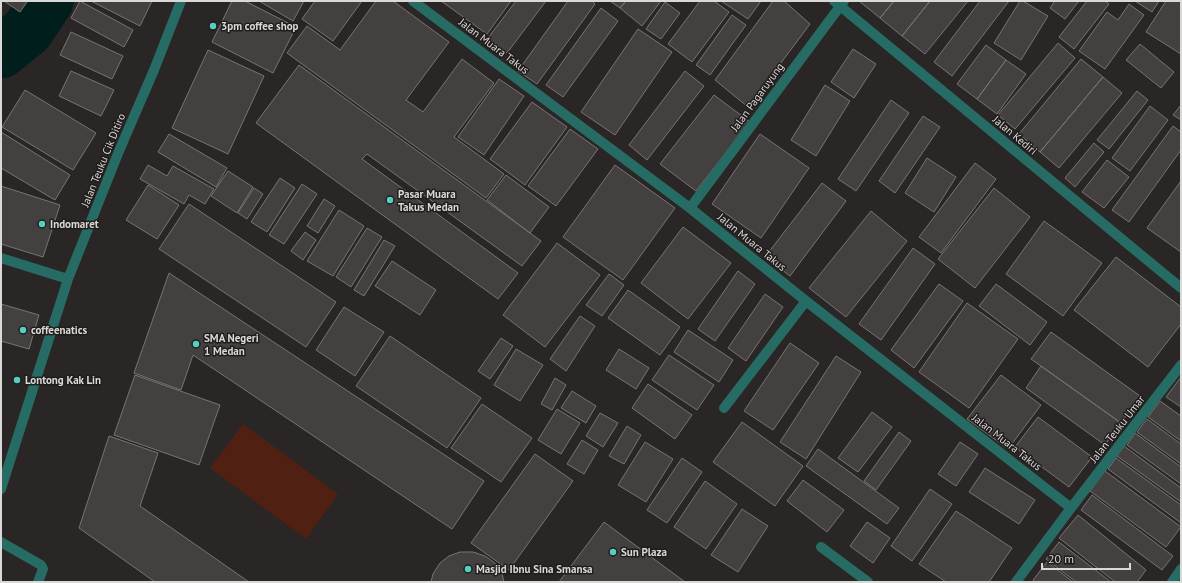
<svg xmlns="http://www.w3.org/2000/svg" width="1182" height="583" font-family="'PT Sans',sans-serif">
<rect width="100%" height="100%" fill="#292625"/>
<!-- green -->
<path fill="#502113" d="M243,424L338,494L306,539L210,468Z"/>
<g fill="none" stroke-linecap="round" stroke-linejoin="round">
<!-- river -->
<path stroke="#001e1b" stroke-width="53" d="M1,52L27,31L47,1"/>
</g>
<!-- building -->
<path fill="#44403f" stroke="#787473" d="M4,1H26L27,2L20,12Z
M80,1L133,30L124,47L71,18Z
M91,1H152L140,26Z
M232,1H245L296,27L273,73L212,42Z
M259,1H304L293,21Z
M315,1H362L333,41L302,19Z
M376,1H393L449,42L406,100L423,112L462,59L494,83L454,137L504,174L486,198L287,53L307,26L340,50Z
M441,1H511L487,34Z
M516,1H546L507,53L488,38Z
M568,1H592L595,4L537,84L518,71Z
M610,1H626L620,8Z
M626,1H661L642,26L620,8Z
M700,1H714L729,12L692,62L668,44Z
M721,1H761L748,19Z
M773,1H784L810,24L748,107L715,80Z
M859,1H894L880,18Z
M894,1H930L902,36L880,18Z
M930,1H968L925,54L902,36Z
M980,1H1009L952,76L934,62Z
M1020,1H1023L1048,16L1021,60L994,43Z
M1055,1H1079L1065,19L1050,8Z
M1087,1H1105L1109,4L1074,49L1059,37Z
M1135,1H1159L1152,12Z
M1166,1H1181V54L1146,32Z
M665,2L680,13L661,39L646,29Z
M1129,4L1144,15L1105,69L1079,51L1107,12L1118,20Z
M601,8L618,21L563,97L546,85Z
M732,15L746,25L710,75L696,65Z
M638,29L672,52L615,135L581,112Z
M71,32L123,56L112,79L60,55Z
M1058,43L1075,58L1015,129L998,115Z
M1140,44L1174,72L1161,88L1126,60Z
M986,45L1006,60L977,99L957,84Z
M853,49L876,64L854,98L831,82Z
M208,50L264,76L228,154L172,128Z
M1081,59L1103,77L1040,152L1019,134Z
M1006,60L1026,74L997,114L977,99Z
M299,65L541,241L522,266L367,154L362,159L518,273L498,299L256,123Z
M71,71L114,90L101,116L59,96Z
M685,71L704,86L647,160L629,145Z
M1103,77L1122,93L1059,168L1040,152Z
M499,79L524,96L484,155L458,137Z
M825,85L850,101L816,156L791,140Z
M25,90L96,133L73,170L2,127Z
M1137,91L1148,100L1109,149L1097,140Z
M714,95L750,122L696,191L660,164Z
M891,100L909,113L856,191L838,179Z
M532,102L567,127L525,185L490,159Z
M1181,105V120L1173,115Z
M1150,106L1168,120L1130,171L1112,158Z
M923,116L940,127L895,193L879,181Z
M1173,126L1181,132V150L1129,222L1112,210Z
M570,129L598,149L556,206L528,186Z
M1,132L70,175L55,200L1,168Z
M169,134L227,168L216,187L158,152Z
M760,134L809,168L761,238L712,204Z
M1094,143L1104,152L1075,187L1065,178Z
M927,158L956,177L934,212L905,193Z
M1107,160L1129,177L1104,208L1082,192Z
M975,163L996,179L941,253L919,237Z
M148,165L167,176L173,166L214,189L205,204L189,195L184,204L140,179Z
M615,165L675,208L623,280L563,237Z
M228,171L253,187L237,213L211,196Z
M506,175L549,207L530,233L487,200Z
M280,178L295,188L267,232L251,222Z
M1181,181V252L1147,228Z
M822,183L846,201L790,276L765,257Z
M302,184L317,194L284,244L269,235Z
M148,185L179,205L157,239L126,220Z
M1,186L60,205L43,257L1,244Z
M254,188L263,194L247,219L238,213Z
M994,188L1030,217L975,288L938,259Z
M324,199L335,206L318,233L307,226Z
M189,204L336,302L306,347L159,249Z
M339,210L364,226L333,276L307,261Z
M871,211L907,241L846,317L809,288Z
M1044,221L1102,263L1063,316L1006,274Z
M683,227L731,263L688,319L641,283Z
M367,228L382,237L351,287L336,277Z
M305,232L316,240L303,260L291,251Z
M384,240L395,246L364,296L354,290Z
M557,243L600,275L545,347L503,315Z
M913,248L935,264L881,340L859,324Z
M1116,257L1181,307V324L1148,367L1074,310Z
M392,261L436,290L420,315L375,286Z
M738,271L755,284L715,341L698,329Z
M169,273L484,481L452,529L193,355L181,390L134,373Z
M609,274L624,285L602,316L586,305Z
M939,284L963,301L914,368L891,350Z
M996,284L1047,322L1030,345L979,306Z
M628,290L680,327L660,355L608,318Z
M765,294L783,307L746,361L728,348Z
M967,303L1018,339L969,408L919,372Z
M1,304L39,315L29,349L1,341Z
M344,307L384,332L355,376L316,350Z
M580,316L595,326L566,371L550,359Z
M688,330L733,360L719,382L674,352Z
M1051,332L1140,396L1121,423L1031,359Z
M390,336L481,398L447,448L356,386Z
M501,338L513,346L490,379L478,371Z
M790,343L819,363L773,430L744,411Z
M516,349L543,365L520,401L494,385Z
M619,349L649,368L636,389L606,370Z
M669,355L714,385L697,410L652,380Z
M836,356L861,372L806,459L780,442Z
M1041,366L1121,423L1105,445L1026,388Z
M135,375L220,405L199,465L114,435Z
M1001,375L1041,405L1008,449L967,419Z
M1181,377V407L1166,397Z
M555,378L566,385L552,410L541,404Z
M648,384L692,415L675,439L632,408Z
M572,391L596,406L586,423L561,408Z
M1160,401L1181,416V441L1148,417Z
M482,404L532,438L501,482L451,448Z
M557,409L580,423L561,454L538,440Z
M872,412L892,427L858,472L838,458Z
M600,413L618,423L603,447L586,436Z
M1038,417L1092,457L1069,487L1015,447Z
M1147,419L1181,444V464L1137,432Z
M742,422L803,466L775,506L713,462Z
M627,426L641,435L624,464L609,456Z
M899,432L911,441L876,490L864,481Z
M1135,433L1181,467V484L1127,445Z
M109,436L158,453L140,506L249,582H155L79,528Z
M582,440L598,450L584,474L567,464Z
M645,442L673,459L646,502L618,485Z
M960,442L978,454L956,486L938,474Z
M1124,446L1181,488V502L1117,456Z
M818,449L899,508L887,524L806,466Z
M535,454L573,481L509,570L471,543Z
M682,458L702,472L667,523L647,510Z
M1116,458L1181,505V523L1108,469Z
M985,468L1035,500L1019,524L969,492Z
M1105,471L1181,527L1166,547L1090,491Z
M803,480L844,510L827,532L787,501Z
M705,481L737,504L706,549L674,527Z
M930,489L952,504L912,561L891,546Z
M1092,495L1173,556L1162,570L1081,510Z
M742,509L768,526L738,572L711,555Z
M956,511L1012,548L989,582H946L919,564Z
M1078,515L1146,570L1137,582H1115L1059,538Z
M604,522L685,582H559Z
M867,522L890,538L873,563L850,546Z
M1059,542L1111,582H1076L1046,559Z
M460,552H473L485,556L496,564L502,574L504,582H431L433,574L440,563L449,556Z
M1047,562L1073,582H1035L1033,580Z"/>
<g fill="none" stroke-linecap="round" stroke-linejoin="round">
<!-- minor -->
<path stroke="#266c64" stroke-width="10" d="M413,1L690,208L806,301L1071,508
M834,1L1181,288
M690,208L844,1
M1,258L68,279
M724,408L806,301
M1,489L68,279L119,151L154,70L181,1
M1,542L41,565L43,569L38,582
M821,547L868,582
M1016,582L1071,508L1181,365
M1172,582L1181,569"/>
</g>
<!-- markers -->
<g fill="#57cec1" stroke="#201d1c" stroke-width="1.5">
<circle cx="213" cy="26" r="4"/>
<circle cx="390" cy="200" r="4"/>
<circle cx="42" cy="224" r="4"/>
<circle cx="23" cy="330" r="4"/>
<circle cx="196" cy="344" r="4"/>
<circle cx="17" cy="380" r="4"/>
<circle cx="613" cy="552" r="4"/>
<circle cx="468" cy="569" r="4"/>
</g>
<g text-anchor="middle" stroke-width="3" stroke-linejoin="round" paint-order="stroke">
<!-- poi labels -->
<g font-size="11" font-weight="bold" fill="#dbd9d8" stroke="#201d1c" text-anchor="start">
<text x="221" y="30">3pm coffee shop</text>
<text x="398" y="198">Pasar Muara<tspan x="398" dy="13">Takus Medan</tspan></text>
<text x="50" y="228">Indomaret</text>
<text x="31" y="334">coffeenatics</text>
<text x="204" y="342">SMA Negeri<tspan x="204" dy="13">1 Medan</tspan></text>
<text x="25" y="384">Lontong Kak Lin</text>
<text x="621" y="556">Sun Plaza</text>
<text x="476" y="573">Masjid Ibnu Sina Smansa</text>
</g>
<!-- street labels -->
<g font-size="11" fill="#dbd9d8" stroke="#201d1c">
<text transform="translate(494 46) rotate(37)" y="4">Jalan Muara Takus</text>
<text transform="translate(757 97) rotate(-54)" y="4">Jalan Pagaruyung</text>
<text transform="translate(1015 135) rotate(40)" y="4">Jalan Kediri</text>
<text transform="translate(103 160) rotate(-68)" y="4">Jalan Teuku Cik Ditiro</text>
<text transform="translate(752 242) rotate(39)" y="4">Jalan Muara Takus</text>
<text transform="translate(1117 429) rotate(-52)" y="4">Jalan Teuku Umar</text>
<text transform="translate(1007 442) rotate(38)" y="4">Jalan Muara Takus</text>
</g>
</g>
<!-- border -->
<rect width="1182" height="583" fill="none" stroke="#dbd9d8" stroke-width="4"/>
<!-- scale -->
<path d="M1042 563v6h88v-6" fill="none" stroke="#dbd9d8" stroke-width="2"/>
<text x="1048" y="563" font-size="12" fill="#dbd9d8" stroke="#201d1c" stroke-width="3" paint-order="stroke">20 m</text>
</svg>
